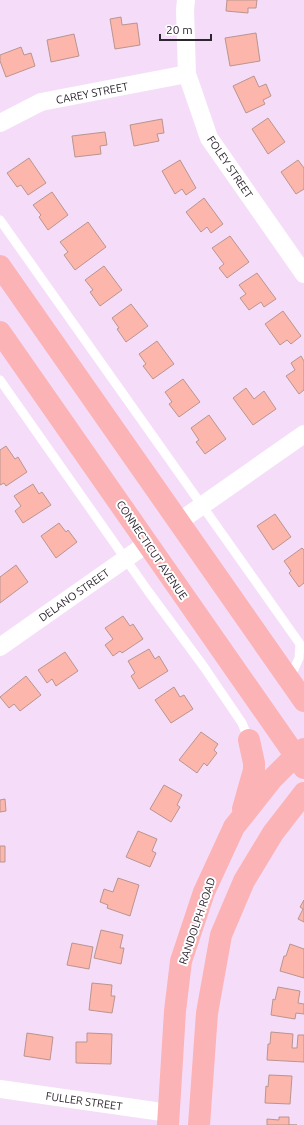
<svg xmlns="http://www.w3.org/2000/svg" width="304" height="1125" font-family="Ubuntu,sans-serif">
<rect width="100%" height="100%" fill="#f5ddf9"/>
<!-- building -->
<path fill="#fcb6ab" stroke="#b9958f" d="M227,0H257L256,8H248V13L226,11Z
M121,17L122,25L137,23L140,45L115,49L110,19Z
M256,33L260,61L230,66L225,38Z
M74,34L79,56L51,62L47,40Z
M21,47L24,55L31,53L35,66L6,77L0,61V55Z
M254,76L259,87L266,84L271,96L263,100L265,104L246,113L233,86Z
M268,118L285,142L268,154L252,129Z
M162,119L164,133L157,134L159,141L134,146L130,125Z
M105,132L107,145L100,146L101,154L75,157L72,136Z
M29,158L46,183L28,195L21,185L17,187L7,173Z
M180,160L196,188L186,195L182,189L175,194L162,171Z
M298,160L304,168V189L296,194L281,172Z
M52,192L68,215L48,230L39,217L41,215L33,205Z
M204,198L223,224L211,233L207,227L201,232L186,212Z
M88,222L106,247L75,270L64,255L68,252L60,242Z
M230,236L249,262L227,278L219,268L224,264L212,248Z
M104,266L122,290L100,306L90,292L93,290L85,280Z
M257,273L276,299L264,307L261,302L249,310L240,298L246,294L239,285Z
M131,304L148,326L126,342L117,329L119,328L112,318Z
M283,311L301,336L291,344L287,340L280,345L265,324Z
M157,341L174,364L153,379L143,366L146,364L139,354Z
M301,356L304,361V390L299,394L286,376L295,370L291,363Z
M183,379L200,402L179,417L169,404L172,402L165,392Z
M246,388L254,399L264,391L276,409L253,425L233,398Z
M209,415L226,439L205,454L196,442L199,440L191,428Z
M6,446L15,459L18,457L27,472L6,486L4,483L0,485V450Z
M33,484L39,494L42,492L51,505L23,523L15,511L21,506L14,496Z
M275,514L291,537L273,550L257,526Z
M59,523L66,532L68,530L77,542L56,558L41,536Z
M302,548L304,550V583L299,587L289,573L291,571L284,561Z
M16,565L28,582L0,603V577Z
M123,616L130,626L133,624L143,639L122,653L120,651L113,656L105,645L113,639L105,628Z
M149,649L155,659L159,656L168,671L139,689L131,676L135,673L128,661Z
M65,652L78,671L56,686L52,679L47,683L38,670Z
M26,676L41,695L20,711L14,704L9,708L0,697Z
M174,687L180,697L184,695L193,709L171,723L155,700Z
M201,732L218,744L214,750L217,753L207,766L204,763L197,773L179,760Z
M164,785L182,795L177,805L180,807L171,822L150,809Z
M5,799L6,811L0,812V800Z
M138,831L157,839L152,851L156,853L150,867L126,857Z
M0,846H5V862H0Z
M118,878L139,885L130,916L107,908L108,905L100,902L104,889L113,892Z
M304,900V922L298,919L303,909L300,907Z
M101,930L123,935L120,948H124L121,964L94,958Z
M72,943L93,947L89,969L67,965Z
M290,944L304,949V978L280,971L284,956H286Z
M92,983L112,985L111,996H115L112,1013L89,1010Z
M278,987L300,991L298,1003L304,1004V1014L296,1013L295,1019L271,1015L273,999L275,1000Z
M271,1032L293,1034L292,1048H297L298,1035H304V1062L267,1060L268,1044H270Z
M27,1033L53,1037L50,1060L24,1056Z
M87,1033L112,1034L111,1064L76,1063V1042H87Z
M269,1075L292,1076L290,1104L265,1103L266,1086L268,1087Z
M279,1117H289V1125H297H267V1119L279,1120Z"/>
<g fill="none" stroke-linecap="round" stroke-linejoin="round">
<!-- service -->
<path stroke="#fff" stroke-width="9" d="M0,220L300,644L299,658L290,678
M0,380L148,591L204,667L242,723L249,740"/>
<!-- minor -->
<path stroke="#fff" stroke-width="18" d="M186,0L185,10L187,74L209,138L304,274
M0,123L41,102L187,74
M180,521L304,434
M0,647L148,543
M0,1089L169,1113"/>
<!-- primary -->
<path stroke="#fbb3b6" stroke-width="22" d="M0,266L304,701
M0,332L304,768
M243,809L254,770V763L249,740
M168,1125L175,1011L181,961L204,892L234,827L272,779L295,756L304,749
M199,1125L207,1013L221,935L244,881L273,833L304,793"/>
</g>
<g text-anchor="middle" stroke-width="4" stroke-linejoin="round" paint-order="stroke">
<!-- street labels -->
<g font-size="11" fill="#2d252f" stroke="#fff">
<text transform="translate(92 93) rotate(-11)" y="4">CAREY STREET</text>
<text transform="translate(230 167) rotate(56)" y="4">FOLEY STREET</text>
<text transform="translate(152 550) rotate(56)" y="4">CONNECTICUT AVENUE</text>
<text transform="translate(74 595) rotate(-35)" y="4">DELANO STREET</text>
<text transform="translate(197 921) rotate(-71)" y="4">RANDOLPH ROAD</text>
<text transform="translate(84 1101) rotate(8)" y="4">FULLER STREET</text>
</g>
</g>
<!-- scale -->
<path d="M160 34v6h51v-6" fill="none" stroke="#2d252f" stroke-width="2"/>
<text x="166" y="34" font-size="12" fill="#2d252f" stroke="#ffffff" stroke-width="3" paint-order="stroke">20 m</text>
</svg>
